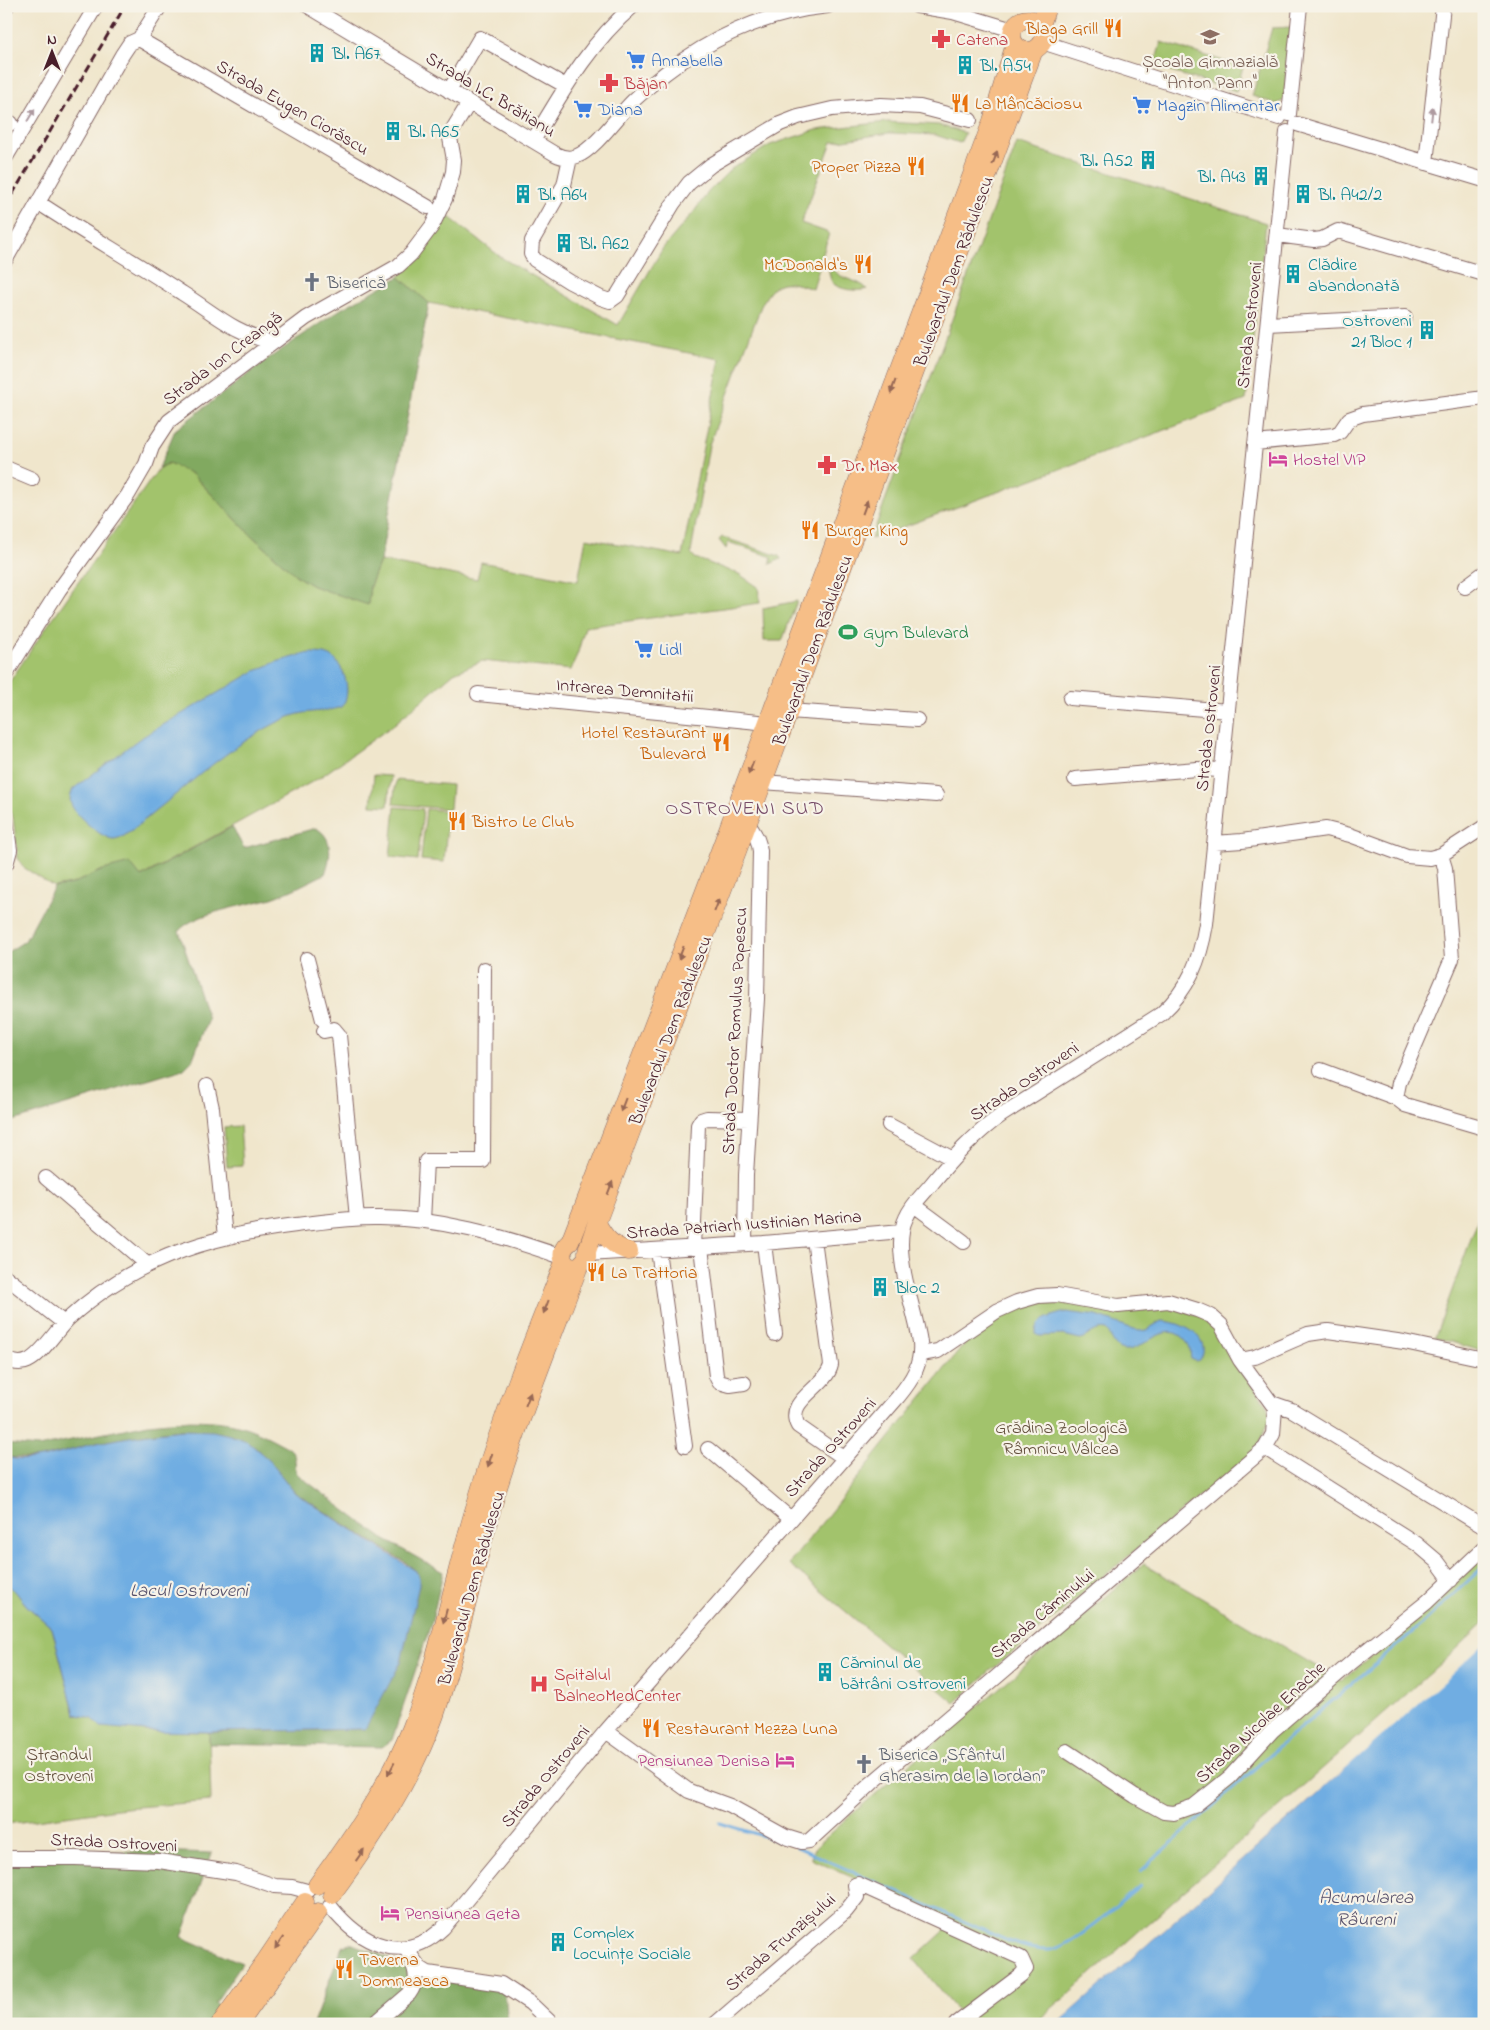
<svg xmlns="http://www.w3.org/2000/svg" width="1490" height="2030" font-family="'Indie Flower',sans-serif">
<rect width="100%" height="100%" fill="#f7f3e8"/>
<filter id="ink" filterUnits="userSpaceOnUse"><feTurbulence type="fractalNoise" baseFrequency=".02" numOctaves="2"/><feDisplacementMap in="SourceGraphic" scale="10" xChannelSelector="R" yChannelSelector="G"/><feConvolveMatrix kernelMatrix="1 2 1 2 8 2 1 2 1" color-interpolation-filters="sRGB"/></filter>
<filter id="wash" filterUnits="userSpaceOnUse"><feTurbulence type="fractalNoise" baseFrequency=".0096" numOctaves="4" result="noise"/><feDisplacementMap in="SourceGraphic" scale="20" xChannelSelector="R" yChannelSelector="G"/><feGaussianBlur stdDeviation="1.12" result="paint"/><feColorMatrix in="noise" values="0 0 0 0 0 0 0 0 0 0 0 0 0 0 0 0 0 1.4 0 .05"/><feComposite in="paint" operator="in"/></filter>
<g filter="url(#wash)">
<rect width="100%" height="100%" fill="#f0e6cc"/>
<!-- green -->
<path fill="#a2c36c" stroke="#76714c" d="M1291,27L1284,100L1277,104L1252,96L1272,28Z
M1161,42L1243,67L1236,91L1154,67Z
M887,122L939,125L965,133L960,143L935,135L889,133L832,142L801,223L829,233L813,289C785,280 776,277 761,306L709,445L691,553L695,558L739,574L758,587L760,603L585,627L578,652L571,670L482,661L454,673L392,726L319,778L140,877L103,870L72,884L54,887L23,867L18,858L13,817L6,804V687L43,632L159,468L169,463L192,474L251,535L298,577L313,586L368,604L370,586L380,561L477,579L481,562L578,581L586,538L682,556L720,359L429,303L399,277L449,217L502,258L618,325L663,248L693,213L709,191L731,169L770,145L816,130Z
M1017,143L1266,223L1246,400L871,539Z
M829,270H834C842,281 858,279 867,289C860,292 837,290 832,282C830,278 829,274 829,270Z
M722,537L779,556L781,559L770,564L772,557L728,542L726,549L719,540Z
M797,601L782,641H764L763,608Z
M374,775L391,776L388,806L371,805Z
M396,780L452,785L450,809L393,804Z
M395,807L423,809L418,860L390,857Z
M426,809L448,811L444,862L421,860Z
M240,1126L243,1166L227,1167L224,1127Z
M1484,1203V1352L1435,1337Z
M1045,1299L1166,1304L1213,1321L1268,1408L1270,1419L1257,1449L990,1671L955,1703L789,1564L974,1332L1003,1312Z
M1484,1555V1623L1444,1661L1034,2024H966L967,2022L914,1959L954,1922L813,1860C810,1854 813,1850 817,1846L858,1809L1144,1564L1341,1681L1415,1621Z
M6,1584L15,1591L27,1606L52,1628L75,1714L146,1731L209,1732L211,1801L125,1808L6,1824Z"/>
<!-- forest -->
<path fill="#81a960" stroke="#666446" d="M399,277L429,303L380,561L370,586L368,605L313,586L298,577L251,535L192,474L169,463L159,468L175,430L265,361L341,309Z
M232,827L244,848L316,828C334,838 331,857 325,874C308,882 290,892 272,898C248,905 193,913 179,931L208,1019L192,1061L184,1069L6,1123V953L25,941L54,887L72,884L103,870L130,863L141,877Z
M190,1420C227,1421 242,1423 276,1441C281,1444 289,1447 292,1451C297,1458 294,1466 297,1474L382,1538L443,1572L432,1621L392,1740L382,1747L209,1744V1732L365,1729L416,1571L405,1562L295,1493L259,1451L247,1441L230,1435L182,1430L155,1433L97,1443L38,1459L6,1457V1444L38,1447L148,1424Z
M155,1851L212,1853L182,1937L242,1963L215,2003L255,2024H6V1852Z
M350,1943L401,1963L431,1980L494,1988L505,1993L508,2024H313L342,1947Z"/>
<!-- water -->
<path fill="#70ade2" stroke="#5d6686" d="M309,653C316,653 326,653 332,657C345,667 353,695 341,707C324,713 306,710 289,717C230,742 175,798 124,836C120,837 117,839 113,839C101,838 75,815 71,804C69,798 71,794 73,789L139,739L255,671L276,662Z
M1066,1312L1097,1316L1139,1331L1146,1330L1161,1321C1180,1321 1214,1337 1200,1360L1196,1361L1191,1359C1190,1354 1191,1348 1188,1344C1166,1312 1142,1357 1120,1349C1113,1346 1111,1336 1107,1330C1094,1327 1091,1336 1080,1339L1064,1335L1040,1336L1036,1334C1035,1319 1054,1315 1066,1312Z
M182,1430L213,1431L230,1435L247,1441L269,1460L295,1493L416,1571L419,1577V1585L401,1662L365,1729L209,1732L146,1731L101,1727L93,1719L75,1714L52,1628L27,1606L15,1591L6,1584V1457C36,1466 68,1449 97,1443C125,1437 154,1433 182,1430Z
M1484,1642V2024H1057L1297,1812Z"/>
<!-- pier -->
<path fill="#f0e6cc" d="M1484,1640V1644L1451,1675L1057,2024H1055Z"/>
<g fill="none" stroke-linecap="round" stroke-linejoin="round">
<!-- stream -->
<path stroke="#70ade2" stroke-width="3" d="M720,1823L780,1841
M797,1847L1008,1941C1021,1945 1035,1951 1049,1950C1073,1948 1120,1902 1140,1886
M1141,1871L1283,1743L1423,1623L1484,1566"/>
</g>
</g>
<g filter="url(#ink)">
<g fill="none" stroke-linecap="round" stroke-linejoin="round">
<!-- minor casing -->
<g stroke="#846563" stroke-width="16">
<path id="minor" d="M308,6L555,154C563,158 570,159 577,156C595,149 619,114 634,100C688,49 753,14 828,6
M917,6L953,12L1013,30
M6,7L7,6
M139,39L428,207
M139,39L160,6
M1042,42L1279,118
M449,91L480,38L566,86
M1289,114L1300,6
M6,121L11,123
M1297,124L1484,180
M533,141C563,91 588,45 633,6
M6,157L96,6
M570,158L564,185L532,241L531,254L535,260L570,282L601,298L610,301L617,296L673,204L689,183L711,165L780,124L798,117L832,109L881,105L920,107L970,120
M1426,163L1443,6
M39,203C86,234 135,262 182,293C214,313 234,333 272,342
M1277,235L1314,240L1322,239L1338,231L1484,274
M6,259L122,55L130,43L139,39
M1268,324L1405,317
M1255,443L1334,435L1340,432L1349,419L1363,414L1484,398
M6,468L32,479
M1465,587L1484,573
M6,674L59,590L128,495L146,464L152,447L169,421L306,318L398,266L411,254L432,226L445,199L453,172L454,160L450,138L453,129L469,103
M478,694L768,723
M1070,698L1228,711
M789,711L917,720
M1075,779L1197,769L1222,770
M763,782L936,795
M6,821L10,850L6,864
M1214,843L1242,841L1326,829L1350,835L1407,856L1430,858L1441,855L1484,827
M307,959L323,1020
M324,1031L334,1029L339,1035L357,1218
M1321,1070L1396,1098L1405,1105L1484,1128
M207,1086L212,1108L225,1237
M1396,1098L1399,1083L1452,959L1445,868L1441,855
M889,1125L953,1159
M46,1178L148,1265
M914,1205L964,1242
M423,1221L426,1161H483L484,969
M814,1239L831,1365C826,1388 784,1400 798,1426L844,1458
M764,1243L775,1334
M745,1244L746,1175L757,999L760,851C759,840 755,832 747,824
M701,1247L716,1376L719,1382L730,1385L744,1383
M693,1248L698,1125L701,1120L707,1118L749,1119
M658,1250L685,1446
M588,1254L764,1243L902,1231
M6,1277L64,1323
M6,1359C13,1363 20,1365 28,1361C41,1355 55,1332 67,1320C97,1292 129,1272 168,1256C210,1239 251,1231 296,1225C322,1222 348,1218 374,1218C439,1217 502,1236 562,1257
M1240,1360L1255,1357L1308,1334L1328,1331L1404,1342L1484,1359
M1272,1403L1292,1410L1484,1527
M1265,1448L1417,1544L1437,1561L1451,1580
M708,1449L791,1519
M606,1731L689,1791L730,1806L786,1837L802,1842L809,1841L872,1783L1265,1448L1273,1434L1275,1408L1240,1360L1221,1325L1211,1316L1197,1310L1168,1301L1118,1306L1057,1295L1038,1296L1017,1302L997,1311L938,1351L921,1354
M1067,1751L1135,1796L1164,1812L1174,1813L1194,1806L1230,1777L1272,1731L1352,1662L1427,1602L1484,1548
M6,1858H75L159,1861L236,1873L275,1886L292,1887L307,1891
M330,1906C360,1944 403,1966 443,1928L606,1731L898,1397C912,1380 922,1365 920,1342C915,1310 901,1277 901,1244C901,1235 902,1226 906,1218C911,1206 921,1196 929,1187C951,1160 974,1134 1003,1114L1161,1014C1189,989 1200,960 1206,924L1287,132
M405,1948L420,1968L428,1973L501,1984L530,2003L552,2024
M374,2024L409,1994C418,1981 417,1973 411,1960
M715,2024L846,1911L857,1897L855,1885L858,1884L1021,1958L1026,1969L1021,1975L956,2024"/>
</g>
<!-- major casing -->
<g stroke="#846563" stroke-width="19">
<path id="major" d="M1012 35a16 16 0 1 1 32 0a16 16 0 1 1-32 0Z
M1041,26L1047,6
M597,1223C604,1237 613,1247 629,1251
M579,1266C563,1270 556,1252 570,1242L706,888L992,121L1015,44
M317,1885C353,1836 388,1786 411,1729C440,1657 453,1578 476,1504C500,1422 532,1342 564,1262
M332,1894C372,1839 412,1780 435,1715C459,1644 474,1569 495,1497C519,1419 550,1343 579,1266L587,1258V1251L598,1219L753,809L1034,50
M220,2024L266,1960L305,1902
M239,2024L318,1912"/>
</g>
<!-- minor -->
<use href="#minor" stroke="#fff" stroke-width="14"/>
<!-- major -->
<use href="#major" stroke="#f6be87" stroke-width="18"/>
<!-- rail -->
<path stroke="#4a1f2b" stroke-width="3" stroke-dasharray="8 4" stroke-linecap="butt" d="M6,205L125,6"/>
</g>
<!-- one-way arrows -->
<defs><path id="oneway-solid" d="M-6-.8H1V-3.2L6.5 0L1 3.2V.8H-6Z" transform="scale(1.25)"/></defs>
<g fill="#ae9aa0">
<use href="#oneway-solid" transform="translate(1432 114) rotate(-84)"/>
<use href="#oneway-solid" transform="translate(31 115) rotate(-59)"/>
</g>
<g fill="#976754">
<use href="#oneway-solid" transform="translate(995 158) rotate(-69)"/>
<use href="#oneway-solid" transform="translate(893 387) rotate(110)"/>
<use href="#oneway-solid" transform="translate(865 507) rotate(-70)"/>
<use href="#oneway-solid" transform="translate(751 768) rotate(111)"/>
<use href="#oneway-solid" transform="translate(717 905) rotate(-69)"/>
<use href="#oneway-solid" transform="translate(681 953) rotate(111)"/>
<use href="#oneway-solid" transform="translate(623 1105) rotate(111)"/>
<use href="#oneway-solid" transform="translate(610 1188) rotate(-69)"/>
<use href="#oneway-solid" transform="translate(546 1307) rotate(111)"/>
<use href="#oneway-solid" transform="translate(528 1399) rotate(-69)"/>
<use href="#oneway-solid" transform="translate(490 1460) rotate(108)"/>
<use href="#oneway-solid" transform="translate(445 1616) rotate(105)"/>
<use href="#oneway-solid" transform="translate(391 1769) rotate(118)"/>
<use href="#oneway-solid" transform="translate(360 1855) rotate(-55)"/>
<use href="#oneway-solid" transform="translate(279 1943) rotate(125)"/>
</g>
</g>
<!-- icons -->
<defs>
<g id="restaurant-bare" transform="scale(1.5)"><path d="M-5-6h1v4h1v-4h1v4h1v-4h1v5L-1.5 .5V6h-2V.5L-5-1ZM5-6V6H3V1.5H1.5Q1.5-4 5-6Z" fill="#e8710a" stroke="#f7f3e8" stroke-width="2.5" paint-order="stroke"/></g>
<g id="school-bare" transform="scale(1.5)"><path d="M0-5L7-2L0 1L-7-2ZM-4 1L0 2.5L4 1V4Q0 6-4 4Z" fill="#8d6e63" stroke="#f7f3e8" stroke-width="2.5" paint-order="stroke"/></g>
<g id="pharmacy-bare" transform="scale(1.5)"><path d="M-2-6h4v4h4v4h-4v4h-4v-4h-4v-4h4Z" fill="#e0444e" stroke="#f7f3e8" stroke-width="2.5" paint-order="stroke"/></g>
<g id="building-bare" transform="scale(1.5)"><path d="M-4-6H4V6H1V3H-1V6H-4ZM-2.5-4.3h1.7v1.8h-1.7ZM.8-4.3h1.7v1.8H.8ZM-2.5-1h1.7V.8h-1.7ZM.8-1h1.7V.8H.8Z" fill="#0f9aa8" stroke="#f7f3e8" stroke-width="2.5" paint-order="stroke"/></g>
<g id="supermarket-bare" transform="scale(1.5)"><path d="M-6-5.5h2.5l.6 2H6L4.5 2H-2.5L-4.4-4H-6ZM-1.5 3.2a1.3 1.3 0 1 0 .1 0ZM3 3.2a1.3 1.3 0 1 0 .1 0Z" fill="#3f7fe0" stroke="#f7f3e8" stroke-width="2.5" paint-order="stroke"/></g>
<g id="church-bare" transform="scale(1.5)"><path d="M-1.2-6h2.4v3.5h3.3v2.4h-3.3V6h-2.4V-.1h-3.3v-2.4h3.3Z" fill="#6b7280" stroke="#f7f3e8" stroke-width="2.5" paint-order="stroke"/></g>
<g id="hotel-bare" transform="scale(1.5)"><path d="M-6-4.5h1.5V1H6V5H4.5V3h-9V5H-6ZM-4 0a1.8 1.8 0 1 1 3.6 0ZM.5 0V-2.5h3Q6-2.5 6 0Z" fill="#d1479c" stroke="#f7f3e8" stroke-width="2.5" paint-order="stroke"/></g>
<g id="stadium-bare" transform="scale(1.5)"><path d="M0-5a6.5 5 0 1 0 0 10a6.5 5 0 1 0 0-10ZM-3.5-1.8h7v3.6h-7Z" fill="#2e9e5b" stroke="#f7f3e8" stroke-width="2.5" paint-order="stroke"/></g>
<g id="hospital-bare" transform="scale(1.5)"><path d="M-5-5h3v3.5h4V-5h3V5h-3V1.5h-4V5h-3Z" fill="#e0444e" stroke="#f7f3e8" stroke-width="2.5" paint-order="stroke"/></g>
</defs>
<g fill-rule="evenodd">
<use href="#restaurant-bare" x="1113" y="28"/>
<use href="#school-bare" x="1210" y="37"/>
<use href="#pharmacy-bare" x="941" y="39"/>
<use href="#building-bare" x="317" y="53"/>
<use href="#supermarket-bare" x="636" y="60"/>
<use href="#building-bare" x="965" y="65"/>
<use href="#pharmacy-bare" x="609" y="83"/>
<use href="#restaurant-bare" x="960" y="103"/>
<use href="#supermarket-bare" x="1142" y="105"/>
<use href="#supermarket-bare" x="583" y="109"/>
<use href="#building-bare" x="393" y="131"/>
<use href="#building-bare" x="1148" y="160"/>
<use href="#restaurant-bare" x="916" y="166"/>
<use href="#building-bare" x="1261" y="176"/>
<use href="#building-bare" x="523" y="194"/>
<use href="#building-bare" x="1303" y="194"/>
<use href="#building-bare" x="564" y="243"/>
<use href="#restaurant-bare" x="863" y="264"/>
<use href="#building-bare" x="1293" y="274"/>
<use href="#church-bare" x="312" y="282"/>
<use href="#building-bare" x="1427" y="330"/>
<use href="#hotel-bare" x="1278" y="459"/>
<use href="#pharmacy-bare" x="827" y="465"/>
<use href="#restaurant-bare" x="810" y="530"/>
<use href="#stadium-bare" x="848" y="632"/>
<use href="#supermarket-bare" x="644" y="649"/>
<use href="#restaurant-bare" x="721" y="742"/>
<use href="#restaurant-bare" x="457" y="821"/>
<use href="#restaurant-bare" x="596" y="1272"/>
<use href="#building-bare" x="880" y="1287"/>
<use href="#building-bare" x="825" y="1672"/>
<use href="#hospital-bare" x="539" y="1684"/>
<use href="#restaurant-bare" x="651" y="1728"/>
<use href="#hotel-bare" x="785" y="1760"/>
<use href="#church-bare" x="864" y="1764"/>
<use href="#hotel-bare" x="390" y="1913"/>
<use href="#building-bare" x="558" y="1942"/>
<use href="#restaurant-bare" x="344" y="1969"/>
</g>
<g text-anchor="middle" stroke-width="4.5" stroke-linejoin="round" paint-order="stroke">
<!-- food labels -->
<g font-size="18" fill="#c56008" stroke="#f7f3e8" text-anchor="start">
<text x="1098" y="34" text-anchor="end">Blaga Grill</text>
<text x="975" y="109">La Mâncăciosu</text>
<text x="901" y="172" text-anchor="end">Proper Pizza</text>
<text x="848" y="270" text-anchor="end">McDonald's</text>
<text x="825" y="536">Burger King</text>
<text x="706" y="738" text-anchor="end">Hotel Restaurant<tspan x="706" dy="21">Bulevard</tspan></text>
<text x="472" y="827">Bistro Le Club</text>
<text x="611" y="1278">La Trattoria</text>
<text x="666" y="1734">Restaurant Mezza Luna</text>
<text x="359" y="1965">Taverna<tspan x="359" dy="21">Domneasca</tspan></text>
</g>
<!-- health labels -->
<g font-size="18" fill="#be3a42" stroke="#f7f3e8" text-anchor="start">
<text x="956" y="45">Catena</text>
<text x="624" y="89">Băjan</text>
<text x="842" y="471">Dr. Max</text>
<text x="554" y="1680">Spitalul<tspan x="554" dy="21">BalneoMedCenter</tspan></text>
</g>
<!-- culture labels -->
<g font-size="18" fill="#0d838f" stroke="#f7f3e8" text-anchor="start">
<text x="332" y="59">Bl. A67</text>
<text x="980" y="71">Bl. A54</text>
<text x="408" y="137">Bl. A65</text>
<text x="1133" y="166" text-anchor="end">Bl. A52</text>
<text x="1246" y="182" text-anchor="end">Bl. A43</text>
<text x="538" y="200">Bl. A64</text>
<text x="1318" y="200">Bl. A42/2</text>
<text x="579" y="249">Bl. A62</text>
<text x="1308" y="270">Clădire<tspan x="1308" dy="21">abandonată</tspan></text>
<text x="1412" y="326" text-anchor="end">Ostroveni<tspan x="1412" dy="21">21 Bloc 1</tspan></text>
<text x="895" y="1293">Bloc 2</text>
<text x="840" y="1668">Căminul de<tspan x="840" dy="21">bătrâni Ostroveni</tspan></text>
<text x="573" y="1938">Complex<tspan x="573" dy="21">Locuințe Sociale</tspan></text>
</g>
<!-- shop labels -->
<g font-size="18" fill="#366cbe" stroke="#f7f3e8" text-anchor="start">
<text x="651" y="66">Annabella</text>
<text x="1157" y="111">Magzin Alimentar</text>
<text x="598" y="115">Diana</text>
<text x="659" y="655">Lidl</text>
</g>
<!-- education labels -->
<g font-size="18" fill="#785e54" stroke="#f7f3e8">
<text x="1210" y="67">Școala Gimnazială<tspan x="1210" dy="21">"Anton Pann"</tspan></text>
</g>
<!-- street labels -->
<g font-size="18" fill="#4a1f2b" stroke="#f7f3e8">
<text transform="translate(491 94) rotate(31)" y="6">Strada I.C. Brătianu</text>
<text transform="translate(293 107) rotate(30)" y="6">Strada Eugen Ciorăscu</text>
<text transform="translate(953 271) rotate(-70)" y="6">Bulevardul Dem Rădulescu</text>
<text transform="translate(1249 325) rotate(-84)" y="6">Strada Ostroveni</text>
<text transform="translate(222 358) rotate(-37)" y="6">Strada Ion Creangă</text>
<text transform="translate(812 650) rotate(-70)" y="6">Bulevardul Dem Rădulescu</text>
<text transform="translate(625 690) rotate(5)" y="6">Intrarea Demnitatii</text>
<text transform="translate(1208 728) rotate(-84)" y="6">Strada Ostroveni</text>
<text transform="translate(670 1030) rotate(-69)" y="6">Bulevardul Dem Rădulescu</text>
<text transform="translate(734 1031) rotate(-87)" y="6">Strada Doctor Romulus Popescu</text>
<text transform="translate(1024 1081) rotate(-34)" y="6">Strada Ostroveni</text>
<text transform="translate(744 1224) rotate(-4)" y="6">Strada Patriarh Iustinian Marina</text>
<text transform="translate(830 1447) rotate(-48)" y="6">Strada Ostroveni</text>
<text transform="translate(471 1588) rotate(-74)" y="6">Bulevardul Dem Rădulescu</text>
<text transform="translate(1042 1613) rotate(-40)" y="6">Strada Căminului</text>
<text transform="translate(1260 1722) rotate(-43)" y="6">Strada Nicolae Enache</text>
<text transform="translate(545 1776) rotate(-50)" y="6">Strada Ostroveni</text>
<text transform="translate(114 1842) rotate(3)" y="6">Strada Ostroveni</text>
<text transform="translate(780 1942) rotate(-41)" y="6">Strada Frunzișului</text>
</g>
<!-- worship labels -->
<g font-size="18" fill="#5b616d" stroke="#f7f3e8" text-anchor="start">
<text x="327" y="288">Biserică</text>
<text x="879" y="1760">Biserica „Sfântul<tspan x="879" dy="21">Gherasim de la Iordan”</tspan></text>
</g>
<!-- hotel labels -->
<g font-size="18" fill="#b23c85" stroke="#f7f3e8" text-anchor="start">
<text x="1293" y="465">Hostel VIP</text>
<text x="770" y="1766" text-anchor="end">Pensiunea Denisa</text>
<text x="405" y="1919">Pensiunea Geta</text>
</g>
<!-- leisure labels -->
<g font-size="18" fill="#27864d" stroke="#f7f3e8" text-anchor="start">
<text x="863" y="638">Gym Bulevard</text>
</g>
<!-- park labels -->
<g font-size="18" fill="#64503e" stroke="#f7f3e8">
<text x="1061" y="1433">Grădina Zoologică<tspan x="1061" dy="21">Râmnicu Vâlcea</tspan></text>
<text x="59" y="1760">Ștrandul<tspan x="59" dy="21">Ostroveni</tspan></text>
</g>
<!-- water labels -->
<g font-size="19" font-style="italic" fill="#57516b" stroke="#f7f3e8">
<text x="189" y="1596">Lacul Ostroveni</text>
<text x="1366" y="1903">Acumularea<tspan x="1366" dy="22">Râureni</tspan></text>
</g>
<!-- quarter labels -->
<g font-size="20" letter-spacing="1" fill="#774c68" stroke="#f7f3e8">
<text x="745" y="814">OSTROVENI SUD</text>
</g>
</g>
<!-- margin -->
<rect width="1490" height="2030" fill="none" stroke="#f7f3e8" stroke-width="25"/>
<!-- north arrow -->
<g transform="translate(52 52)" stroke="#f7f3e8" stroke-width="4" paint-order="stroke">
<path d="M0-4L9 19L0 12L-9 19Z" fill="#4a1f2b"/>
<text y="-8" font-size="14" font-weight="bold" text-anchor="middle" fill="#4a1f2b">N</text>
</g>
</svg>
